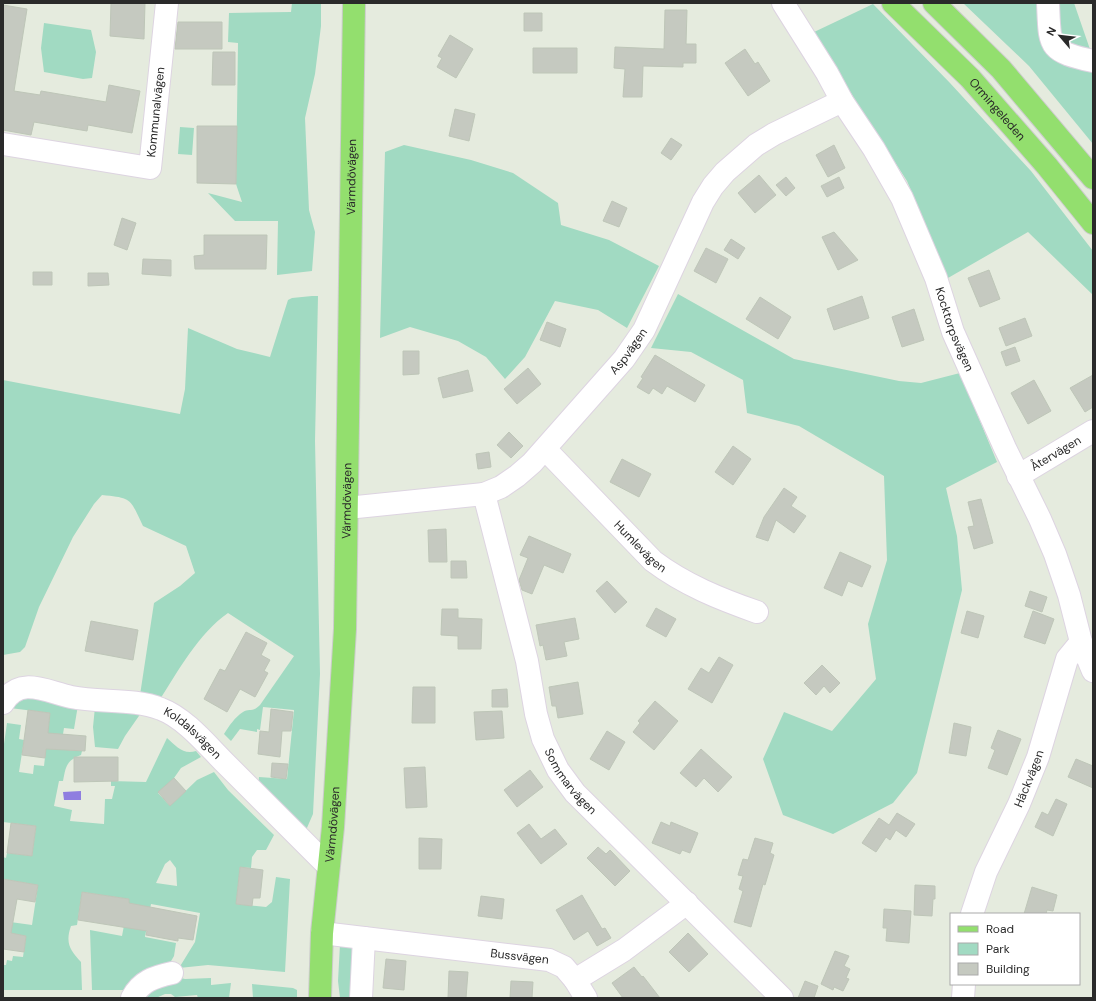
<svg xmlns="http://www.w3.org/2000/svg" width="1096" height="1001" font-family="'DM Sans',sans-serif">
<rect width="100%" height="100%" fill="#e5ebde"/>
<!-- green -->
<path fill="#a1dac2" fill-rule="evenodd" d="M292,3H321V26L315,74L305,118L309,210L315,232L312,271L277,275L278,221H235L208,193L242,202L236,184L238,43L228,42L229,13L291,12Z
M963,3H1074L1093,58V144L1029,66Z
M873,4L950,83L1031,171L1093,251V295L1028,232L948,278L907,181L812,33Z
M44,23L91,30L96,52L92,78L83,79L44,72L41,48Z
M180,127L194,128L192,155L178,154Z
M404,145L471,160L513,173L558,203L561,225L609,240L659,266L627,328L598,310L555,301L525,357L505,379L486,357L458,341L410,327L380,338L385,152Z
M678,294L794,359L899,381L921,383L960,373L997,462L946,488L957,536L962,590L917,773L893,803L833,834L783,815L763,759L784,712L832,731L876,679L868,624L887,560L884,476L799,426L747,413L743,380L691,352L651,348Z
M312,296H318L315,441L320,674L313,814L303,837L258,788L259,777L287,779L294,710L263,707L260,730L257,729V732L240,729L231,741L224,734C229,726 235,717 243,712C249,708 252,713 260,705L294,656L228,613C199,633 178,671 159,701L140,695L154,603L180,586L195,573L186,546L143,526C130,499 133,498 102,495L94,504L73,537L39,607L25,647L20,652L3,655V380L180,414L185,389L188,328L237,349L270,357L288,300L292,298Z
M19,695L78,705L74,729L64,728L63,734L69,735L68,750L82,751L81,755C66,761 66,766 63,781H59L54,806L72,810L70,821L104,824L105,799H112L115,786H111V781L146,782L167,738C176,746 183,755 196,751L201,757L181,768L174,778L158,793L170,806L197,780L214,772L228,790L274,835L266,850H257L252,857L251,868L240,867L236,904L266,907L272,902L276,877L290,879L285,972L208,965L179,968L195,942L200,913L151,904L145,937L176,943L174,956L167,968L125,990H92L90,930L122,936L129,899L82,892L77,925L71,926C65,943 70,950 81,962L82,990H3V965H6L7,960L12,961L13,956L23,957L26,936L3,932V921L32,925L38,885L3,879V857L6,858L7,853L32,856L36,826L3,822V751L7,723L21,725L19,739L24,740L19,772L33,774L34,765L44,766L50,713L10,708ZM170,860L176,868L177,886L156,883L165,864Z
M95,707L141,713L125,736L118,749L95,747L93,727Z
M340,944L350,945L356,956L355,998H340L338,981Z
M177,977L185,979L211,978V985L231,983L229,998H198L197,995L175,997L171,994H165L156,998H137Z
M252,984L293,988L297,990V998H253Z"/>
<!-- water -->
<path fill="#8f7ee0" d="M81,791V800H64L63,792Z"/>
<!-- building -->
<path fill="#c5c9c0" stroke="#bec6b8" d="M111,3H145L144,39L110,36Z
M3,5L27,9L14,91L40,95L41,91L106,102L109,85L140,91L132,133L88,125L87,131L34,122L31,135L3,130Z
M665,10H687L686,44H696V63H683V67L643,66L642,97H623L625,69L614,68L615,47L664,49Z
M524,13H542V31H524Z
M178,22H222V49H175Z
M450,35L473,49L456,78L437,67L442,58L438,56Z
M533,48H577V73H533Z
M745,49L755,64L758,62L770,81L748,96L725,63Z
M213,52H235V85H212Z
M455,109L475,114L469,141L449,136Z
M197,126H237L236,184L197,183Z
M671,138L682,145L671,160L661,153Z
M834,145L845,168L828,177L816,155Z
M759,175L776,195L755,213L738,193Z
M786,177L795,188L786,196L776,185Z
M839,177L844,188L827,197L821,186Z
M612,201L627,208L619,227L603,221Z
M122,218L136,223L127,250L114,245Z
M834,232L858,260L838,270L822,237Z
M204,235H267L266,269H195L194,256L204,255Z
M731,239L745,248L738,259L724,250Z
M706,248L728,259L716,283L694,271Z
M143,259L171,260V276L142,274Z
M989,270L1000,299L980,307L968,278Z
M33,272H52V285H33Z
M88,273H108L109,285L88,286Z
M862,296L869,318L834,330L827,309Z
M760,297L791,317L778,339L746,319Z
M914,309L924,340L902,347L892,317Z
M1025,318L1032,336L1006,346L999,328Z
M547,322L566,329L560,347L540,340Z
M1015,347L1020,361L1006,366L1001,352Z
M403,351H419V374L403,375Z
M655,355L705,385L695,402L667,386L662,394L653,388L649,394L637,387L643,378L641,377Z
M528,368L541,384L517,404L504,389Z
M468,370L473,391L443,398L438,378Z
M1093,375V407L1085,412L1070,388Z
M1034,380L1051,411L1028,424L1011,393Z
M509,432L523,446L511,458L497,445Z
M733,446L751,459L733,485L715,472Z
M489,452L491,467L478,469L476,454Z
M622,459L651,474L639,497L610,482Z
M784,488L797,497L791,506L806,516L794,533L776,520L768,541L756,537L764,517Z
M981,499L993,543L974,549L968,527L974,526L968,502Z
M446,529L447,562H429L428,530Z
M529,536L571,554L563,573L544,565L532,594L522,590L519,580L528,558L520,555Z
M840,552L871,566L862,587L848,581L842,596L824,588Z
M451,561H466L467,578H451Z
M607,581L627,602L615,613L596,591Z
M1030,591L1047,597L1042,612L1025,606Z
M656,608L676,619L666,637L646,626Z
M442,609H458V618L482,619L481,649H458V636L441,635Z
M967,611L984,616L978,638L961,633Z
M1033,611L1054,619L1045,644L1024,637Z
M575,618L579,639L564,642L567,656L546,660L543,645L540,646L536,625Z
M91,621L138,630L133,660L85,651Z
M246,632L267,643L261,655L270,660L264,671L268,673L255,697L240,689L227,712L204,699L220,669L225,671Z
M719,657L733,665L712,703L688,689L701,668L709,673Z
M822,665L840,683L830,693L824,686L816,695L804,683Z
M578,682L583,714L558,718L556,706H552L549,687Z
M413,687H435V723H412Z
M507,689L508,707H492V690Z
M655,701L678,721L654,750L633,732L640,723L638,721Z
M271,709L293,712L291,731H282L280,757L258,754L260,731L269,732Z
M28,710L50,713L48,733L86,736L85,751L46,749L45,758L22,755Z
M502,711L504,738L476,740L474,712Z
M954,723L971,727L966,756L949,753Z
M998,730L1021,739L1007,775L988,768L995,750L991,748Z
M607,731L625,742L609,770L590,759Z
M701,749L732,777L718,792L704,778L696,787L680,773Z
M74,757H118V781L74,782Z
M1076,759L1093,766V788L1068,777Z
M272,763L288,764L286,779L271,777Z
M425,767L427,807L406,808L404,768Z
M530,770L543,787L517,807L504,790Z
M174,778L186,791L170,806L158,792Z
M1056,799L1067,804L1053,836L1035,827L1042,812L1048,815Z
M897,813L915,824L906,837L896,830L890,840L886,837L876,852L862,843L879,818L889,825Z
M661,822L670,826L671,822L698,833L690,853L682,850L680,854L652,843Z
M11,823L36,826L32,856L7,853Z
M529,824L541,839L555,829L567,844L541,864L517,833Z
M419,838L442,839L441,869H419Z
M755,838L773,843L770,853L774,855L765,885L763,884L751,927L734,922L743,891L739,889L743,876L738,875L743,859L748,860Z
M598,847L606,854L610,850L630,871L615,886L587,858Z
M240,867L263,870L260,898H253L252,906L236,904Z
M3,879L38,885L35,902L17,899L11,933L26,936L24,952L3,949Z
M915,885L935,886V899H933L932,916L914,915Z
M1032,887L1057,895L1053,911L1047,910L1046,914H1024Z
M82,892L129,899V903L197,916L193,940L178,938V941L146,935L147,931L78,920Z
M582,895L602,929L605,928L611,938L597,946L588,931L574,940L556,910Z
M481,896L504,899L502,919L478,916Z
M884,909L911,911L909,943L886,941L887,928H883Z
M688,933L708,954L689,972L669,952Z
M835,951L849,956L844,966L850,969L846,978L849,979L843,991L834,987L833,990L821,984Z
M386,959L406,961L404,990L383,988Z
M634,967L642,977L643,976L660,998H623L612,983Z
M449,971L468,972L466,998H448Z
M511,981L533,982L532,998H510Z
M805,981L818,986L814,998H798Z"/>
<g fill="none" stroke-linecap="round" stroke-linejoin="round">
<!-- minor casing -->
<g stroke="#ddd4e1" stroke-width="24">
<g id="minor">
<path id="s1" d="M783,3L827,73L842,101L874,149L902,198L936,278L953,332L1005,448L1040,519L1055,554L1069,595L1081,642L1093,671"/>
<path d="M1048,3C1050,47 1047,51 1093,61"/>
<path id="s2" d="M3,144L150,168L167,3"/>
<path id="s3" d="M546,450L653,561C685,585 720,599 757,612"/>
<path id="s4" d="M1018,476L1093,431"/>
<path id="s5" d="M484,494L527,661L536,714L543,739L558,770L575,793L782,998"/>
<path id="s6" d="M347,508L484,494L501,487L517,476L532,463L624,359L644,330L703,202L713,186L725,172L756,145L774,134L842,101"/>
<path id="s7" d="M3,703C20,675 47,692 71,697C100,703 134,698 161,709C185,718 207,745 225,763C260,798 294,832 328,866"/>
<path id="s8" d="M972,914L986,872L1019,804L1038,757L1067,659L1081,642"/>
<path id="s9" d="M322,933L549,960L564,967L575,980L624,950L687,903"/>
<path d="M575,980L586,998"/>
<path d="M132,998C141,981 154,977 172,973"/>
<path d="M361,998L364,938"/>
<path d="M963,998L964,984"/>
</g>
</g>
<!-- major casing -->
<g stroke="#ccc" stroke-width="24">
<g id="major">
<path id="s10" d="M893,3L970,78L1047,166L1093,223"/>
<path d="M934,3L1001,69L1093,178"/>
<path id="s11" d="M320,998L322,933L333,827L345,629L354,3"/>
</g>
</g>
<!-- minor -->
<use href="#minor" stroke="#fff" stroke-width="22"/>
<!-- major -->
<use href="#major" stroke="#93df6e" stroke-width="22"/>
</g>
<g text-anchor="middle" stroke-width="4" stroke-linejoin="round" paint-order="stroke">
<!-- street labels -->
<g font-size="12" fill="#2a2a2a" stroke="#fff">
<text dy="4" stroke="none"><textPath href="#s10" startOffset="149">Ormingeleden</textPath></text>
<text dy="4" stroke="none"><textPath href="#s2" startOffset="205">Kommunalvägen</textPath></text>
<text dy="4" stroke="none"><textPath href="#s11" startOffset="822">Värmdövägen</textPath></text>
<text dy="4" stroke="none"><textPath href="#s1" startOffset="370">Kocktorpsvägen</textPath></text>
<text dy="4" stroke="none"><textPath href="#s6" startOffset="343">Aspvägen</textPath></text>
<text dy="4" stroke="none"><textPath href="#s4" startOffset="44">Återvägen</textPath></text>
<text dy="4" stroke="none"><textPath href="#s11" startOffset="498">Värmdövägen</textPath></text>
<text dy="4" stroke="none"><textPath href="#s3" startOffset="135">Humlevägen</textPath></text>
<text dy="4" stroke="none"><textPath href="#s7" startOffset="206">Koldalsvägen</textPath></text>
<text dy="4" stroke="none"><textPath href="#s8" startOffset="147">Häckvägen</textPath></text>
<text dy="4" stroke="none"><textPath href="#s5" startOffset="303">Sommarvägen</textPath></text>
<text dy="4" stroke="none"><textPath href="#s11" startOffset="174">Värmdövägen</textPath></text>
<text dy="4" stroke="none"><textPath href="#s9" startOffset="199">Bussvägen</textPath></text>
</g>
</g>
<!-- border -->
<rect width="1096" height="1001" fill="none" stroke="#2a2a2a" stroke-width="8"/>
<!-- legend -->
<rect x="950" y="913" width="130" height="72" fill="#ffffff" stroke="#aaaaaa"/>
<rect x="958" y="926" width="20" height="6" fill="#93df6e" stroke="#aaaaaa"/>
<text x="986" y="933" font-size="12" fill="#2a2a2a">Road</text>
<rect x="958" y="943" width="20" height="12" fill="#a1dac2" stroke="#aaaaaa"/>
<text x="986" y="953" font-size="12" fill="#2a2a2a">Park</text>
<rect x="958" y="963" width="20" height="12" fill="#c5c9c0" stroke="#aaaaaa"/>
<text x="986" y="973" font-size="12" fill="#2a2a2a">Building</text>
<!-- north arrow -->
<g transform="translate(1060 36) rotate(298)" stroke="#ffffff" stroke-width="3" paint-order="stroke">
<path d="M0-3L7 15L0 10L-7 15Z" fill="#2a2a2a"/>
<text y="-6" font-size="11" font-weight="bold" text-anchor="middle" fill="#2a2a2a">N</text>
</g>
</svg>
